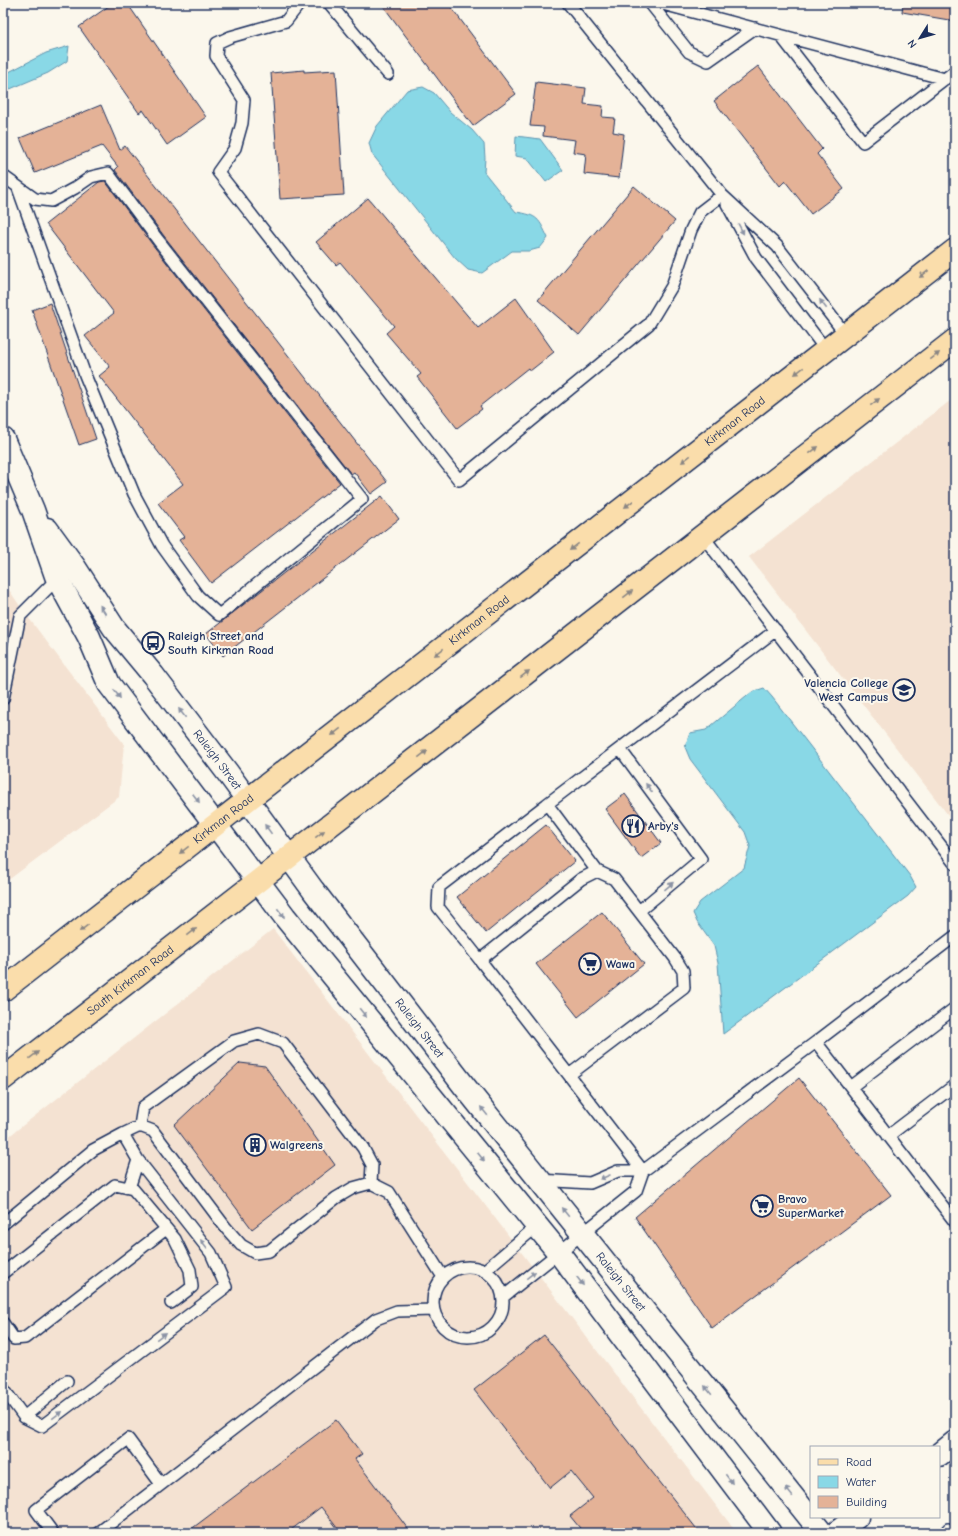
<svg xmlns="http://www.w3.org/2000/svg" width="958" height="1536" font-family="'Comic Neue',sans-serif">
<rect width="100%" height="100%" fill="#fbf7ec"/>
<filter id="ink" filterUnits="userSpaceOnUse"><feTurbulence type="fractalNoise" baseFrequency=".025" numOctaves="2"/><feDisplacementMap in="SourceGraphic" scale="8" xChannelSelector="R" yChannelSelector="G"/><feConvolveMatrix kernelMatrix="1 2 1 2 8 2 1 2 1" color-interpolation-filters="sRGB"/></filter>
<g filter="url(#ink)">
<!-- built -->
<path fill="#f4e2d2" d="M955,397V824L749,557Z
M3,581L22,609L124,744L119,797L3,884Z
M273,929L737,1533H3V1141Z"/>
<!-- water -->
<path fill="#89d8e6" stroke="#5d94b0" d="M69,46L67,61L48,73L3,92V75L46,53Z
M423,87L434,93L450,112L472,130L484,144L485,158L484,172L516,212C538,215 539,219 548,238L540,248L529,251H512L482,273L468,270L455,258L372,154L369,143L377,126L407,90Z
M516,136L540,139L563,170L546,182L527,158L515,156Z
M764,688L772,697L910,876L916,887L908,896L723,1034L718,963L714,946L697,922L693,913L700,902L744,868L750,846L745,832L690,759L685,747L690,733L706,730L752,692Z"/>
<!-- building -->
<path fill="#e4b297" stroke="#1b2f5e" d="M113,3H127L206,117L167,145L143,110L139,113L79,27Z
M381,3H448L516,94L473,126Z
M903,3H955V21L902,12Z
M758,66L822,149L817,154L844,189L811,214L785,181L780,186L714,101Z
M304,70V72L336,70L344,195L280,199L271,73Z
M536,82L586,88L584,104L603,106L602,117L615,118L613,132L624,134L619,178L584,174L586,154L573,152L575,140L543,136L544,127L530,126Z
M101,105L120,150L125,146L387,482L371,494L354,472L351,474L164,236L115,170L118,167L102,146L35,173L20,138Z
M105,181L152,244L340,483L211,583L179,540L184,537L158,503L183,484L99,376L110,367L85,336L114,313L46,224L99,182Z
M634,186L675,221L579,335L538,300Z
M368,198L478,328L516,298L554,352L530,371L528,368L480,406L482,409L457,428L417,377L421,374L386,333L394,326L340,262L336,265L316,242Z
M50,303L96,439L79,445L32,310Z
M382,496L399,519L223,656L206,634Z
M625,794L661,843L641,858L605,809Z
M546,825L575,861L486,933L457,897Z
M602,912L644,964L578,1017L536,964Z
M240,1063L265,1066L335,1165L252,1229L174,1125Z
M799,1078L891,1195L712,1328L635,1217Z
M544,1335L700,1533H584L570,1516L593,1498L571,1471L550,1488L474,1390Z
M336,1420L362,1454L355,1459L411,1533H341L321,1507L287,1533H186Z"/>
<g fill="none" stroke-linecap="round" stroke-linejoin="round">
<!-- lane casing -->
<g stroke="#1b2f5e" stroke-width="14">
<path id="lane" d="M300,3L286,21L230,37L217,43L216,56L244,100L242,123L235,148L218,172L459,480L649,324L672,286L691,230L700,212L722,195
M329,3L388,74
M568,3L722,195L777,246L846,335
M650,3L689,52L708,61L755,28
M659,3L945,79
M780,35L863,142L955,71
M3,176L35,199L51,201L75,188L91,177L108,173L158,240L362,499L219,615L198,596L162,546L134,494L85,375L18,188
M727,204L756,258L826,350
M703,536L955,864
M3,699L20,616L58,578
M620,749L701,859L639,911
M597,871L547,804L776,630
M480,960L438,907L439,887L547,804
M816,1042L955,936
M569,1075L684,988L683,971L675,958L614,879L597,871L581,879L480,960L643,1171
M851,1087L955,1008
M140,1126L143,1107L234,1041L259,1034L283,1043L363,1148L372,1165L371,1183
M888,1136L955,1085
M539,1180L590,1183L618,1171H643L816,1042L955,1222
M129,1188L138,1160
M3,1224L93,1150L123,1134L140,1126L153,1131L226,1228L241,1245L255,1253L269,1251L336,1198L353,1188L371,1183L389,1192L443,1277
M433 1302a35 35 0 1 1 70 0a35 35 0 1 1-70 0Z
M484,1271L537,1226
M3,1273L115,1185L133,1189L175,1239L190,1270L192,1287L171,1303
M503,1297L636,1191L643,1171
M3,1323L14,1339L25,1338L166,1229
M3,1388L24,1417L42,1426L226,1287L211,1253L138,1160L123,1134
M24,1417L67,1381
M948,1529L951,1533
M53,1533L36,1510L128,1439L161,1484
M98,1533L376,1319L397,1311L434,1310"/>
</g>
<!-- secondary casing -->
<g stroke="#1b2f5e" stroke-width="25">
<g id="secondary">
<path d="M3,439L33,510L56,576L89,637L109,684L285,917L559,1253L770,1533"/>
<path id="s1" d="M47,529L74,566L114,628L153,675L227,772L313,890L465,1087L822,1533"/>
<path d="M939,1455L955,1442"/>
<path d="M836,1533L857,1517"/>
</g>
</g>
<!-- primary casing -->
<g stroke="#1b2f5e" stroke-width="25">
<g id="primary">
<path id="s2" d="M3,990L955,250"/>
<path id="s3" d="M3,1079L955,340"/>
</g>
</g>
<!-- lane -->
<use href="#lane" stroke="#fbf7ec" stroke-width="11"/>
<!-- secondary -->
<use href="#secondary" stroke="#fbf7ec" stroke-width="22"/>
<!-- primary -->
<use href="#primary" stroke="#faddab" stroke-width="22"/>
</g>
<!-- one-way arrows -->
<defs><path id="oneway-solid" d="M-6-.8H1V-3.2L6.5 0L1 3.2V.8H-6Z"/></defs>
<g fill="#8b93a5">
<use href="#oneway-solid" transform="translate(741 229) rotate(62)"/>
<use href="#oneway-solid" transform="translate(823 304) rotate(-127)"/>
<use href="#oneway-solid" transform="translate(103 610) rotate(-123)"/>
<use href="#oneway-solid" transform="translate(117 694) rotate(53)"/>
<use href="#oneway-solid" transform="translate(182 713) rotate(-127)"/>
<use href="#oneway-solid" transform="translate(649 788) rotate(-126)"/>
<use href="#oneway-solid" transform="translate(196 798) rotate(53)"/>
<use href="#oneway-solid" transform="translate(268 829) rotate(-126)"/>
<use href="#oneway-solid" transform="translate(669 886) rotate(-40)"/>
<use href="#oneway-solid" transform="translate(281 913) rotate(53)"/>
<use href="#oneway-solid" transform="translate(363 1013) rotate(51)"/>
<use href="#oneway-solid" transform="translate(484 1111) rotate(-129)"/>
<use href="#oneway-solid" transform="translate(481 1157) rotate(51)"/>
<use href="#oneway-solid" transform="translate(605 1177) rotate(157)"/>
<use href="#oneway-solid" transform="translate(565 1212) rotate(-129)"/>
<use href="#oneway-solid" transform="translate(204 1244) rotate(-128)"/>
<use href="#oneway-solid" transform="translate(531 1275) rotate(-38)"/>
<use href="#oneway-solid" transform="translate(580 1281) rotate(53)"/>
<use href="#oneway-solid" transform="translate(161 1336) rotate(-37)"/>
<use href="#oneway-solid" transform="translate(708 1390) rotate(-129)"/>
<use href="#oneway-solid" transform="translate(57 1415) rotate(-37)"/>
<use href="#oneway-solid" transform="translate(729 1479) rotate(53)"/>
<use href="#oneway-solid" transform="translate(789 1492) rotate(-129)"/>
</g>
<g fill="#8a8684">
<use href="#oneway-solid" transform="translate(924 274) rotate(142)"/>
<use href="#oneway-solid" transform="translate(935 356) rotate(-38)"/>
<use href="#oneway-solid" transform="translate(799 371) rotate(142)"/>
<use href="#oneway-solid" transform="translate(875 402) rotate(-38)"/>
<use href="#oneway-solid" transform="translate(814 450) rotate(-38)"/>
<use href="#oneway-solid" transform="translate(686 459) rotate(142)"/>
<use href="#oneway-solid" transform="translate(629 504) rotate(142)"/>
<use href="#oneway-solid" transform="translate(574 547) rotate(142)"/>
<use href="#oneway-solid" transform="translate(628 594) rotate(-38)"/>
<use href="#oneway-solid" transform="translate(439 652) rotate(142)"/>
<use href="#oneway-solid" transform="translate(525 674) rotate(-38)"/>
<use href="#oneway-solid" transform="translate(336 732) rotate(142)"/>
<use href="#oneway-solid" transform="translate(423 754) rotate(-38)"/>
<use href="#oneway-solid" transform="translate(320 834) rotate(-38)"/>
<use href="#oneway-solid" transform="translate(184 850) rotate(142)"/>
<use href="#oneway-solid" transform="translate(84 928) rotate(142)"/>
<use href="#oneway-solid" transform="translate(192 932) rotate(-38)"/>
<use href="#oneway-solid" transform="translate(34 1055) rotate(-38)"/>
</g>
</g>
<!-- icons -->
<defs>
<g id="bus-ring" transform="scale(1.15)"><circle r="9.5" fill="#fbf7ec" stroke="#1b2f5e" stroke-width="1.5"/><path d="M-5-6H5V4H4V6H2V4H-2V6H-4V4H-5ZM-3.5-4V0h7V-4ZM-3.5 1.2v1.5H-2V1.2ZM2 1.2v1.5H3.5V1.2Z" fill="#1b2f5e"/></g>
<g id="university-ring" transform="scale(1.15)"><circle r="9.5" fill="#fbf7ec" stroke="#1b2f5e" stroke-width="1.5"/><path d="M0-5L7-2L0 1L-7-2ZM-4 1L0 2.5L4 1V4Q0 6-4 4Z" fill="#1b2f5e"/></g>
<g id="restaurant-ring" transform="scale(1.15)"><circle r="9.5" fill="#fbf7ec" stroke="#1b2f5e" stroke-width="1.5"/><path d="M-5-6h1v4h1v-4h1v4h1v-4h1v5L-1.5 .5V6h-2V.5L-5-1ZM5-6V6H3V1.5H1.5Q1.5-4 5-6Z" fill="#1b2f5e"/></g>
<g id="supermarket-ring" transform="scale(1.15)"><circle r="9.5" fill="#fbf7ec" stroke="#1b2f5e" stroke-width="1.5"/><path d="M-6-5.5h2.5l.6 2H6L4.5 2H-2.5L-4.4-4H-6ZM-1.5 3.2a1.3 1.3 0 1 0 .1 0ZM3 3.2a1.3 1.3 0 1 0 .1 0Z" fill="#1b2f5e"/></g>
<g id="building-ring" transform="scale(1.15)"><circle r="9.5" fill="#fbf7ec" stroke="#1b2f5e" stroke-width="1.5"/><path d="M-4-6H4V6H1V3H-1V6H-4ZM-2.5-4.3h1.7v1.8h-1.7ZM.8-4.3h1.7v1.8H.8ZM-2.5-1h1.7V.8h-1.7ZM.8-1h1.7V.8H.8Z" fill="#1b2f5e"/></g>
</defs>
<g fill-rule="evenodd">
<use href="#bus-ring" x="153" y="643"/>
<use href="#university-ring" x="904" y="690"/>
<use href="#restaurant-ring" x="633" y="826"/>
<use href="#supermarket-ring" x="590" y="964"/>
<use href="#building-ring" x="255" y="1145"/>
<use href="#supermarket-ring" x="762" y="1206"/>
</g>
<g text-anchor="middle" stroke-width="4" stroke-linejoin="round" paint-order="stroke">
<!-- street labels -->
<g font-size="12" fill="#1b2f5e" stroke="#fbf7ec">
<text dy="4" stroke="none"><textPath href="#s2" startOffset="927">Kirkman Road</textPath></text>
<text dy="4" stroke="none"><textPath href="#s2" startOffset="603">Kirkman Road</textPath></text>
<text dy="4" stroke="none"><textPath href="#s1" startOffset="287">Raleigh Street</textPath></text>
<text dy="4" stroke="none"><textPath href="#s2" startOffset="279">Kirkman Road</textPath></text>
<text dy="4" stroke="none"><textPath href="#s3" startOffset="161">South Kirkman Road</textPath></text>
<text dy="4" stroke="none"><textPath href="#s1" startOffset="623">Raleigh Street</textPath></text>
<text dy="4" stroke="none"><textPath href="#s1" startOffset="947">Raleigh Street</textPath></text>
</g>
<!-- poi labels -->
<g font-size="12" font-weight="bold" fill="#1b2f5e" stroke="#fbf7ec" text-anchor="start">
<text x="168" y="640">Raleigh Street and<tspan x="168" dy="14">South Kirkman Road</tspan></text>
<text x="888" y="687" text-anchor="end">Valencia College<tspan x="888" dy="14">West Campus</tspan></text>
<text x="648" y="830">Arby's</text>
<text x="606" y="968">Wawa</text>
<text x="270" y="1149">Walgreens</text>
<text x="778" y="1203">Bravo<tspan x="778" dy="14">SuperMarket</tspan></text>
</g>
</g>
<!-- margin -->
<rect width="958" height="1536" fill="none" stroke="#fbf7ec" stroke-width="16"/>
<rect x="8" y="8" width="942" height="1520" fill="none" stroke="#1b2f5e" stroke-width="1.5" filter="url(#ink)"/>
<!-- legend -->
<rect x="810" y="1446" width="130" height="72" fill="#fbf7ec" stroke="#a1a7b3"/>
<rect x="818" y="1459" width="20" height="6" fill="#faddab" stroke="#a1a7b3"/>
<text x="846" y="1466" font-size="12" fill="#1b2f5e">Road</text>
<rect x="818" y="1476" width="20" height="12" fill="#89d8e6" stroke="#a1a7b3"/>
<text x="846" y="1486" font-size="12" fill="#1b2f5e">Water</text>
<rect x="818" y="1496" width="20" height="12" fill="#e4b297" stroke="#a1a7b3"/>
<text x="846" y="1506" font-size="12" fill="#1b2f5e">Building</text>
<!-- north arrow -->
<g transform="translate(920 38) rotate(233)" stroke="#fbf7ec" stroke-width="3" paint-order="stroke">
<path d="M0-3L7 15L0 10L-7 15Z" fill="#1b2f5e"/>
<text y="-6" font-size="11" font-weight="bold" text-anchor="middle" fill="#1b2f5e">N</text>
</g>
</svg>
